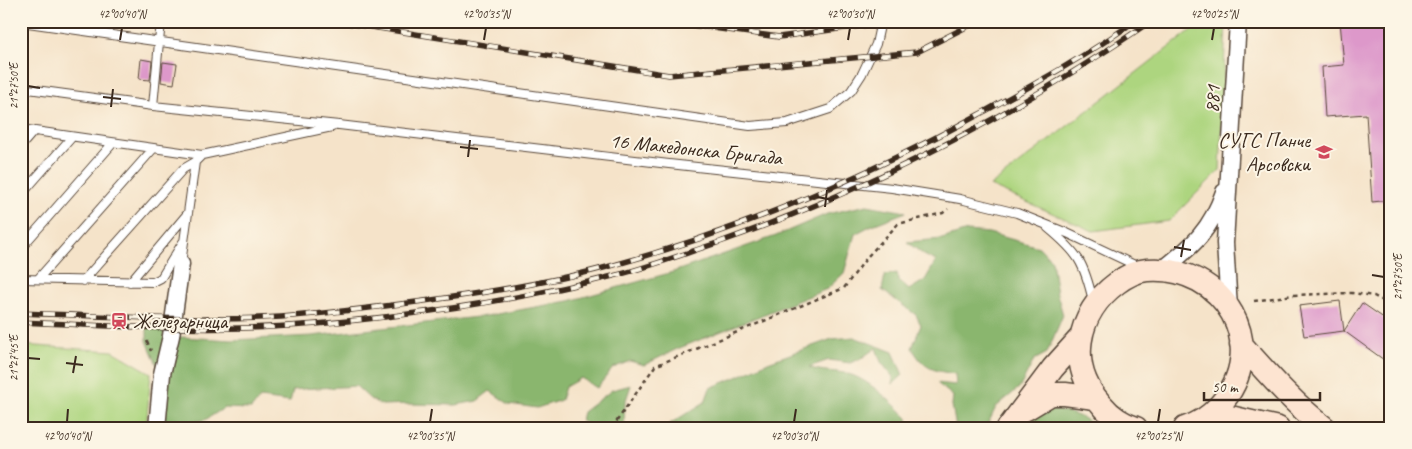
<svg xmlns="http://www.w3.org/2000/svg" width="1412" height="449" font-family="Caveat,sans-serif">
<rect width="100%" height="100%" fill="#fcf5e5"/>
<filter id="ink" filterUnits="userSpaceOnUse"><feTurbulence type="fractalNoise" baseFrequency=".02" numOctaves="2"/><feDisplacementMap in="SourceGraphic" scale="10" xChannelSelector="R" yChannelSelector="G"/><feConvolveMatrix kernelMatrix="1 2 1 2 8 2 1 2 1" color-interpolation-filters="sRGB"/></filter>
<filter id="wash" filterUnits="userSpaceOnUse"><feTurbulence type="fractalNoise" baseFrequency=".0096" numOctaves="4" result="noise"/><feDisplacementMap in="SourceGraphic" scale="20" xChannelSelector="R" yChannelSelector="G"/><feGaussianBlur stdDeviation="1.12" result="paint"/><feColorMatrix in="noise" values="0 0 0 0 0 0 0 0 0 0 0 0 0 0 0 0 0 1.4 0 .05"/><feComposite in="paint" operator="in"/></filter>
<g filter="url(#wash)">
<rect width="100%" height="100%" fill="#f5e3c9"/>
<!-- green -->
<path fill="#add57f" stroke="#74804e" d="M1203,21H1226L1220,170L1169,221L1093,231L990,186Z
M21,345L113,351L151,373L146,428H21Z"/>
<!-- forest -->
<path fill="#8ab66e" stroke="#627046" d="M867,205L906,212L870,226L855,234L844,273L827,289L677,349L644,365L630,361L613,368L597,388L581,378L565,387L561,400L537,408L509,404L490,391L477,401L456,405L412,404L382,405L370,399L356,386C335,388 314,387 293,390L290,402L260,398L251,409L224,408L205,420L157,425L161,374L147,341V327H164V336L232,340L312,336L486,316L569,301L673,272L776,236L827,214Z
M967,231L989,233L1039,247L1052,261L1057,294L1063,315L1047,353L1034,360L1020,387L996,407L986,428H956L952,405L953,396L937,383L956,385L955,374C932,370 925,370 912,348L921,325L916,315L882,290L885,275L897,273L899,281L909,290L925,280L936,261L924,255L907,242L942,239Z
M854,337L893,352L903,375L893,384V377L881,362L876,348L860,359L850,363L829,360L809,367C824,373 834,370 848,374C869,379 892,403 908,418L905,428H663L705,402L710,388L739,376L768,362L832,339Z
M631,385L625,403L624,422L629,428H592L581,420L583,412L612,390Z
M1045,410C1064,410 1082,414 1096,428H1025L1029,422Z"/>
<g id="blocks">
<!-- building -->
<path fill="#dd98ca" d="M1340,21H1391V200L1372,202L1366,114L1325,117L1322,67L1344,65Z
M141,59L152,61L150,80L139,79Z
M163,62L177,64L174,84L161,82Z
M1340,301L1344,331L1304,336L1299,306Z
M1362,303L1391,323V365L1344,331Z"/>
</g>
</g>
<g filter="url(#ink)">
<use href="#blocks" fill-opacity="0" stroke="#574638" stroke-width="1"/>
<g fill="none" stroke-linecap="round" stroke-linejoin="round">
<!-- lane casing -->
<g stroke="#574638" stroke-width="10">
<path id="lane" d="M21,22L750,126L787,123L830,109L851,91L862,74L876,44L881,21
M21,88L153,106L339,125L669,164L892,188L960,199L1017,213L1067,233L1139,267
M153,106L161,21
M21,129L202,155
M21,146L34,131
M21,195L72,137
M1048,228C1078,253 1084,262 1093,301
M21,248L113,143
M181,264L195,162L202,155L332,127
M21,279L153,282L161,278L183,242
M38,279L153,149
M83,281L183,169L195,162
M130,282L188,213"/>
</g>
<!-- street casing -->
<g stroke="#574638" stroke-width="19">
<path id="street" d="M1162,270C1193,246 1211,230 1224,192
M1229,308L1225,243L1238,21
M157,428L162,374L171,336L181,264"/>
</g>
<!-- secondary casing -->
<g stroke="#574638" stroke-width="25">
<path id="secondary" d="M1241,344C1268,374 1292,402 1325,428
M1026,409L1051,394H1065L1095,398
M1213,413L1278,428
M1008,428L1053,368L1081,337
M1136,428C1123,424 1111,416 1102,405C1066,367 1076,313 1117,283C1125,277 1136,271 1147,270C1224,264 1273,347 1219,406C1210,416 1198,424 1185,428"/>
</g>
<!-- path -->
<path stroke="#574638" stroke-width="2.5" stroke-dasharray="4 4" stroke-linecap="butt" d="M1254,301L1293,295L1352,293L1374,296L1391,305
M147,341L151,351
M612,428L655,366L844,288L868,256L898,224L943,213L948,209"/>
<!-- lane -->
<use href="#lane" stroke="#fff" stroke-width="8"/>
<!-- street -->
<use href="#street" stroke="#fff" stroke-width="16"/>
<!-- secondary -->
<use href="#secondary" stroke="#fde4d1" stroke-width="22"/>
<!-- rail casing -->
<g stroke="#3b2a1e" stroke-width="5.5">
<path id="rail" d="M335,21L669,75L917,52L978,21
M661,21L779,37L897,21
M21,313C108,316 195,322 281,317C334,313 387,306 439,299C496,291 552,282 607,267C736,232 861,179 978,115C1031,86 1085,57 1135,21
M21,322C95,325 169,330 243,328C293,327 343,322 393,316C468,307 543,294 617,275C652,266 686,253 720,242C873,188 1017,113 1151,21"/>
</g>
<!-- rail -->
<use href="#rail" stroke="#fcf5e5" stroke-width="4" stroke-dasharray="11" stroke-linecap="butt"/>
</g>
</g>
<!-- ticks -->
<path fill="none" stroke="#3b2a1e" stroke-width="2" d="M120,40L122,28M484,40L486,28M848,40L850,28M1212,40L1214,28M28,86L40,88M103,97L121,99M111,107L113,89M460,147L478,149M468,157L470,140M817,197L834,200M825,207L827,190M1174,247L1191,250M1181,257L1184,240M1372,275L1384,277M28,358L40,359M66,363L83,365M73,373L76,356M67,422L68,409M430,422L432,409M794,422L796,409M1158,422L1160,409"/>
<!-- icons -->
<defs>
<g id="school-bare" transform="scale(1.35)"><path d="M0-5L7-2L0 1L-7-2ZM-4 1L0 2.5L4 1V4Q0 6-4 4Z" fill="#d1495b" stroke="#fcf5e5" stroke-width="2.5" paint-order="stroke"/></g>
<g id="station-bare" transform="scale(1.35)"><path d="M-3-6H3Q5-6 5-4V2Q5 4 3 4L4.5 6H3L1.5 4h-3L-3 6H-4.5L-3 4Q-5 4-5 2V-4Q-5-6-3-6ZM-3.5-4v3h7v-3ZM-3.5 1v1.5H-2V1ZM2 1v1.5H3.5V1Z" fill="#d1495b" stroke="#fcf5e5" stroke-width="2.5" paint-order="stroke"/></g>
</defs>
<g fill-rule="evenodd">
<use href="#school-bare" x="1324" y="152"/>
<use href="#station-bare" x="119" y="321"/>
</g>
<g text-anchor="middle" stroke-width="4" stroke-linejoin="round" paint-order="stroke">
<!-- street labels -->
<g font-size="21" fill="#3b2a1e" stroke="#fcf5e5">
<text transform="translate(1212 99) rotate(-87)" y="7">881</text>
<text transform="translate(696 149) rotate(6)" y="7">16 Македонска Бригада</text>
</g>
<!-- poi labels -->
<g font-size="21" fill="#3b2a1e" stroke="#fcf5e5" text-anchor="end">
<text x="1310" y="147">СУГС Панче<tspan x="1310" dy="24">Арсовски</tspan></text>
<text x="133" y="328" text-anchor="start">Железарница</text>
</g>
</g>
<!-- margin -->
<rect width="1412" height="449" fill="none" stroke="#fcf5e5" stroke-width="55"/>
<!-- scale -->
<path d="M1204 392v8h116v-8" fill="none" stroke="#3b2a1e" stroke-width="2.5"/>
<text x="1212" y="392" font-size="15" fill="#3b2a1e" stroke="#fcf5e5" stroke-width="4" paint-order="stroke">50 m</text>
<rect x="28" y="28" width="1356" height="394" fill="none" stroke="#3b2a1e" stroke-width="2"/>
<g font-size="12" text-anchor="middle" fill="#3b2a1e">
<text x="122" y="18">42°00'40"N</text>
<text x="486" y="18">42°00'35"N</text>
<text x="850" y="18">42°00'30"N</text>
<text x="1214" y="18">42°00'25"N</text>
<text transform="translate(14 86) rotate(-90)" y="4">21°27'50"E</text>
<text transform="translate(1398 277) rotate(-90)" y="4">21°27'50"E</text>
<text transform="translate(14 358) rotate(-90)" y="4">21°27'45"E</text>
<text x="67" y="440">42°00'40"N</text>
<text x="430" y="440">42°00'35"N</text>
<text x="794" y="440">42°00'30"N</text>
<text x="1158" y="440">42°00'25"N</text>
</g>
</svg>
